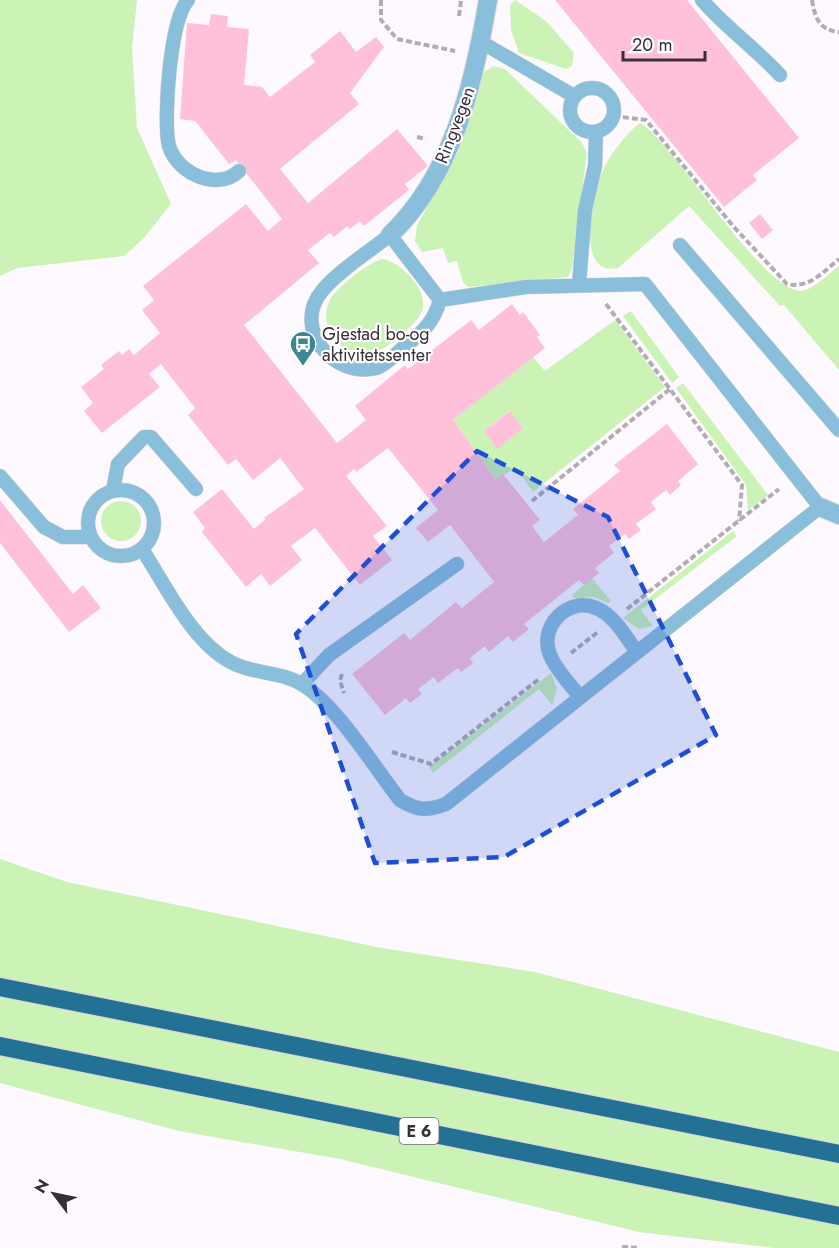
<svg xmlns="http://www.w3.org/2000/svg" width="839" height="1248" font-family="Jost,sans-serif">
<rect width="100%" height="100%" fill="#fef9ff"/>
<!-- green -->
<path fill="#cbf3b5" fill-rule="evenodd" d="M0,0H137L132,48L137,128L171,204L143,239L124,256L17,268L0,276Z
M515,0L546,21L574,53L572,66L566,69L519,53L511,30L510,5Z
M494,66L505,69L582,143L587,153L572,268L568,277L468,287L463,282L457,261L448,263L443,248L422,252L415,241L417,225L458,153L484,72Z
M640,123C676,144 768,302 805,290C816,287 829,273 839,266V370L784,305L780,306L689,206L618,268C572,278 594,188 605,166C611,153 629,131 640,123Z
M382,259C401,262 426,287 423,308C421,322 386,350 373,353C364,355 354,353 346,349C329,340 320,315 331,298C339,286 369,262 382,259Z
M631,311L679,377L672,383L623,316Z
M615,320L665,387L533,492L516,468L496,480L453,420L533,357L545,371ZM509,411L523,428L497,448L484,431Z
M683,383L768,495L748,510L746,485L676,388Z
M101 521a20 20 0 1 1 40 0a20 20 0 1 1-40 0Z
M733,531L737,536L641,610L653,626L639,629L623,618Z
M592,578L611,601L608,603L594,597L574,598L572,595Z
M551,673L557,689L552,705L539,689L433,773L429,767Z
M0,859L67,882L382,948L535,972L839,1052V1248H775L639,1232L340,1159L179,1131L0,1083Z"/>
<!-- building -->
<path fill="#fec1d9" d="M555,0H687L799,138L753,175L757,180L724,207Z
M211,14L228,16L227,27L249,29L244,85L262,87L270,97L315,62L310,55L340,31L356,52L376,37L384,47L350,93L359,104L280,169L308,203L397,129L428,166L405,184L409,190L364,226L360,221L350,229L347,226L334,237L330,233L308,250L319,263L244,325L337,443L366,420L355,406L405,365L408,369L471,320L479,330L512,304L520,315L523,312L540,335L537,337L545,348L453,420L496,480L503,474L540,520L532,526L544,542L578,515L573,509L620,471L614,465L667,424L698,464L678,481L681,485L670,495L666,490L651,502L656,509L636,524L641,530L629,539L625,534L609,546L614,553L595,568L599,573L584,585L579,580L524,624L529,629L513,642L508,636L489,652L485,646L470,658L473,663L461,672L458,668L438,683L434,677L418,689L422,694L410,703L406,698L385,715L352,674L404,633L410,640L456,602L462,608L494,582L450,525L428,542L416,528L438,510L388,448L356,472L354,469L346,476L387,526L373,536L392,560L360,585L315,528L291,546L302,560L270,586L261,574L246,587L202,532L205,528L193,512L222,489L254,529L266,519L264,518L304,489L280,458L253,480L236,459L228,465L188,415L195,408L161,364L149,374L160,387L102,433L84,411L93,403L81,387L104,369L101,365L119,351L122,355L129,349L134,355L160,333L142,310L154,300L143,286L246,204L268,231L282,219L236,160L229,164L195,121L180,119L187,23L209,25Z
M760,214L773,230L762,239L749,223Z
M510,411L523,428L497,449L484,431Z
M0,500L73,594L83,585L101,608L69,632L0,543Z"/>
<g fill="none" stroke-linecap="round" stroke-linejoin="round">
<!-- service casing -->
<g stroke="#dad5db" stroke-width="15">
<path id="service" d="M188,0C170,20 164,113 168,141C172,171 216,193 239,171
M702,0C725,27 755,48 780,75
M481,42L574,96
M570 110a22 22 0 1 1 44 0a22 22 0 1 1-44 0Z
M390,235L440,300C434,322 423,332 405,346C397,353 386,365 376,368C334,379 291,328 322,291C337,272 370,251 390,235Z
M680,245L839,430
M579,284L585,210L595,166L596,132
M0,476L44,527L63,537H91
M88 523a33 33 0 1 1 66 0a33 33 0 1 1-66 0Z
M113,490L118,464L144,437H151L196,489
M142,549C166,586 195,648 237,665C258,674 283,672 303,685C338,707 374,767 400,800C418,811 427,811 446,804L820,507L645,284L526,287L440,300
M302,684L329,655L457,564
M580,697C570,684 556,670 550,655C538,627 568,596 596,608C614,615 626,637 637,652"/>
</g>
<!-- minor casing -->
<g stroke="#dad5db" stroke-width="20">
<path id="minor" d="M390,235C453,175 474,83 488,0
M820,507L839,515"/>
</g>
<!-- motorway casing -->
<g stroke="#dad5db" stroke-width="20">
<path id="motorway" d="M0,987L839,1154
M0,1046L839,1216"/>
</g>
<!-- path -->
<path stroke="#b2acb3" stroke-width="4" stroke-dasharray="6 3" stroke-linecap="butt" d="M381,0V20L397,39L455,51
M812,0C815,18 819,30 839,32
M459,16L461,0
M614,116L646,120L733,226L787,284C809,289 823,272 839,259
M417,137L426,139
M606,304L742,485L739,521
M532,501L670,389
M627,609L779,489
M571,653L598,632
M342,674L340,681L344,693
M392,752L431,764L539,679
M622,1247L640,1248"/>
<!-- service -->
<use href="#service" stroke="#8abfdc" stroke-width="14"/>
<!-- minor -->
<use href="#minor" stroke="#8abfdc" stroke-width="18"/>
<!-- motorway -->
<use href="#motorway" stroke="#247196" stroke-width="18"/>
</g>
<!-- marked area -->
<path fill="#1d4ed8" fill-opacity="0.2" stroke="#1d4ed8" stroke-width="4.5" stroke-dasharray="12 8" stroke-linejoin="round" d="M477,451L608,517L716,735L504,857L375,863L296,634Z"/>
<!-- icons -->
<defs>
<g id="bus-pin" transform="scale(1.35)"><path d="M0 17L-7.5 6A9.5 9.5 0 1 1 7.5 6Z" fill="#3f8690" stroke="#fff"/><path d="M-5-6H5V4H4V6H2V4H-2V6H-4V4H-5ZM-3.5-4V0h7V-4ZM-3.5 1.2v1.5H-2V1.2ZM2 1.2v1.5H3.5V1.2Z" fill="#fff"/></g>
</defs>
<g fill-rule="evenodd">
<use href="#bus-pin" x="303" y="344"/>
</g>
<g text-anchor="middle" stroke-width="4.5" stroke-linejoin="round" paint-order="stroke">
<!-- shield labels -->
<rect fill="#fff" stroke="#746d74" stroke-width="1.5" x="399.5" y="1118" width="39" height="26" rx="4.5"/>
<g font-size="16" font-weight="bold" fill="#382f39">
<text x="419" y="1137">E 6</text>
</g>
<!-- street labels -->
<g font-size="18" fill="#382f39" stroke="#fff">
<text transform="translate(455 125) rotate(-69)" y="6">Ringvegen</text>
</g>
<!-- poi labels -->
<g font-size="18" fill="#382f39" stroke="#fff" text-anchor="start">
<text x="322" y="340">Gjestad bo-og<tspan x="322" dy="21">aktivitetssenter</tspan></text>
</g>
</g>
<!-- north arrow -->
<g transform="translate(54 1194) rotate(302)" stroke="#ffffff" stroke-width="4.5" paint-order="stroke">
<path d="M0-4.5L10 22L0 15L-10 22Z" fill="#382f39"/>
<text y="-9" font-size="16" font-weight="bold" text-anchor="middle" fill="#382f39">N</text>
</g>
<!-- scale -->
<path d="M623 51v9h82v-9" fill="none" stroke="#382f39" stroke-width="3"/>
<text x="632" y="51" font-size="18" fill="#382f39" stroke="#ffffff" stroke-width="4.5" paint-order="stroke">20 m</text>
</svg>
